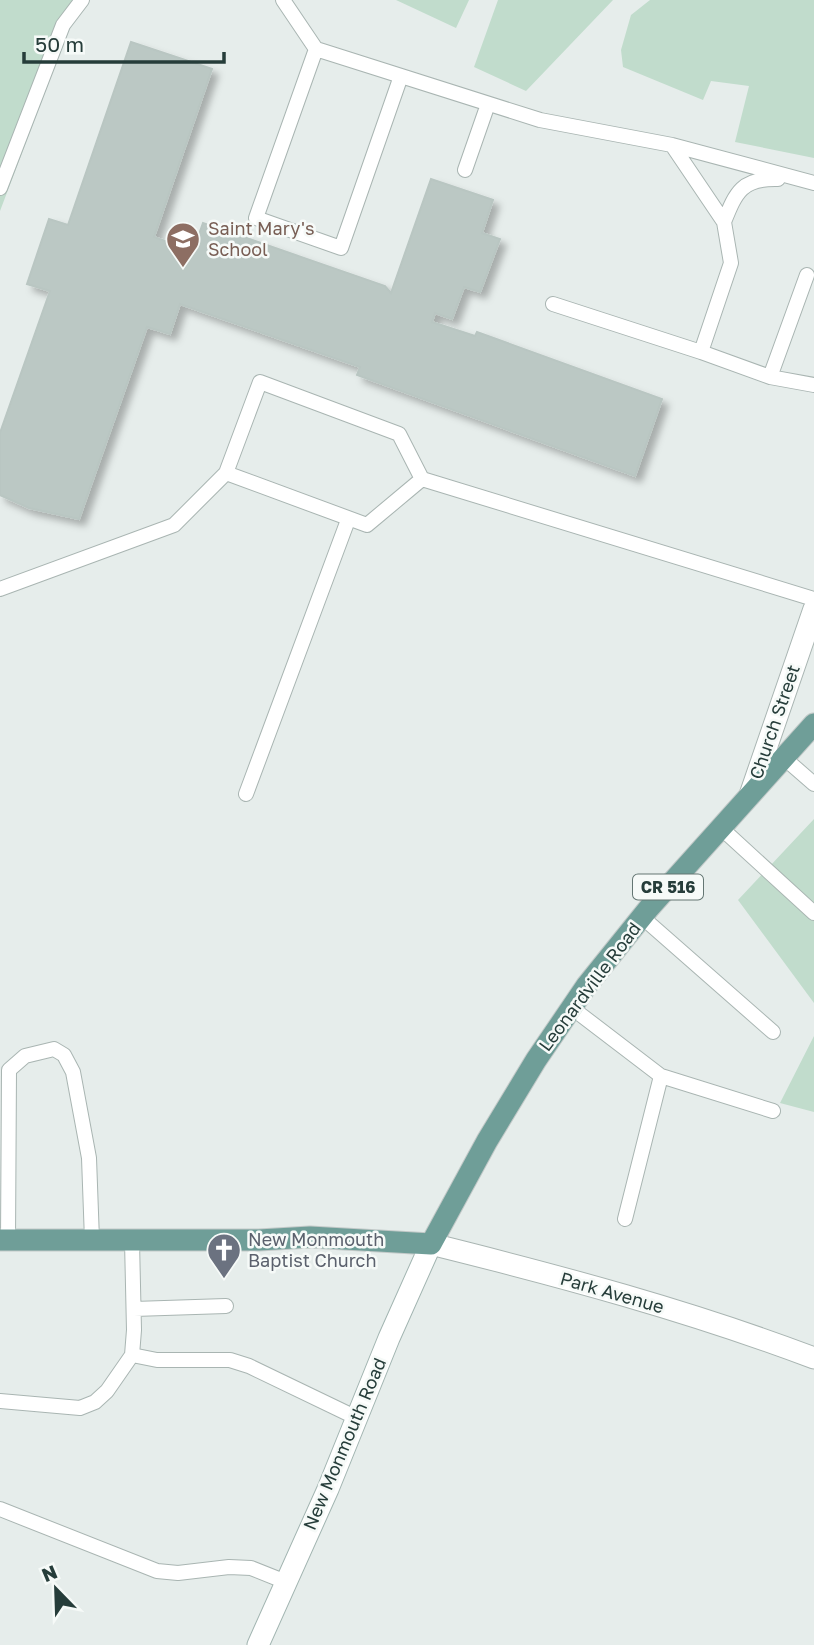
<svg xmlns="http://www.w3.org/2000/svg" width="814" height="1645" font-family="'Golos Text',sans-serif">
<defs>
<filter id="shadow"><feDropShadow dx="6" dy="6" stdDeviation="3.5" flood-color="#0004"/></filter>
</defs>
<rect width="100%" height="100%" fill="#e6edeb"/>
<!-- green -->
<path fill="#c1dccc" d="M0,0H80L0,211Z
M396,0H469L456,28Z
M498,0H613L526,91L474,67Z
M650,0H814V158L735,142L749,86L711,81L703,100L623,67L621,50L631,15Z
M814,819V1003L738,900Z
M814,1036V1112L780,1103Z"/>
<!-- building -->
<path fill="#bbc8c4" stroke="#b9c6c2" stroke-width="2" filter="url(#shadow)" d="M131,42L212,69L154,237L173,244L172,249L192,254L203,223L385,286L391,293L431,179L493,200L482,233L500,239L480,292L464,287L452,319L435,313L432,322L475,336L477,332L662,399L635,476L357,375L360,367L180,304L170,334L147,327L79,519L29,508L0,495V433L50,291L27,284L49,219L68,225Z"/>
<g fill="none" stroke-linecap="round" stroke-linejoin="round">
<!-- service casing -->
<g stroke="#a9b5b2" stroke-width="16">
<path id="service" d="M283,0L316,49L540,120L672,145L814,183
M316,49L256,218L341,248L401,76
M672,145L724,222L731,263L701,352L770,377L814,385
M465,170L488,104
M0,188L63,25L82,0
M724,222C736,192 742,178 778,179
M553,304L701,352
M770,377L807,275
M226,473L367,525L422,479
M0,589L174,525L226,473L260,382L399,434L422,479L814,599
M783,757L814,784
M246,794L348,520
M720,827L814,913
M642,917L773,1032
M572,1008L661,1076L625,1219
M661,1076L773,1111
M8,1240L9,1070L25,1056L54,1049L64,1055L73,1072L89,1158L92,1240
M134,1309L226,1306
M132,1355L157,1360H230L249,1366L357,1418
M0,1401L80,1408L95,1402L107,1391L132,1355L134,1330L132,1241
M0,1509L157,1571L178,1573L229,1567L251,1568L286,1582"/>
</g>
<!-- minor casing -->
<g stroke="#a9b5b2" stroke-width="23">
<path id="minor" d="M750,795L814,609"/>
</g>
<!-- tertiary casing -->
<g stroke="#a9b5b2" stroke-width="23">
<path id="tertiary" d="M431,1244C560,1276 690,1311 814,1358"/>
</g>
<!-- secondary casing -->
<g stroke="#a2b5b1" stroke-width="23">
<path id="secondary" d="M258,1645L328,1489L389,1338L431,1244"/>
</g>
<!-- primary casing -->
<g stroke="#c2c9c8" stroke-width="23">
<path id="primary" d="M0,1240H259L310,1237L431,1244L487,1141L536,1060L587,985L649,908L814,724"/>
</g>
<!-- service -->
<use href="#service" stroke="#fff" stroke-width="14"/>
<!-- minor -->
<use href="#minor" stroke="#fff" stroke-width="21"/>
<!-- tertiary -->
<use href="#tertiary" stroke="#fff" stroke-width="21"/>
<!-- secondary -->
<use href="#secondary" stroke="#fff" stroke-width="21"/>
<!-- primary -->
<use href="#primary" stroke="#6f9e98" stroke-width="21"/>
</g>
<!-- icons -->
<defs>
<g id="school-pin" transform="scale(1.75)"><path d="M0 17L-7.5 6A9.5 9.5 0 1 1 7.5 6Z" fill="#8d6e63" stroke="#f6faf8"/><path d="M0-5L7-2L0 1L-7-2ZM-4 1L0 2.5L4 1V4Q0 6-4 4Z" fill="#fff"/></g>
<g id="church-pin" transform="scale(1.75)"><path d="M0 17L-7.5 6A9.5 9.5 0 1 1 7.5 6Z" fill="#6b7280" stroke="#f6faf8"/><path d="M-1.2-6h2.4v3.5h3.3v2.4h-3.3V6h-2.4V-.1h-3.3v-2.4h3.3Z" fill="#fff"/></g>
</defs>
<g fill-rule="evenodd">
<use href="#school-pin" x="183" y="239"/>
<use href="#church-pin" x="224" y="1250"/>
</g>
<g text-anchor="middle" stroke-width="5" stroke-linejoin="round" paint-order="stroke">
<!-- shield labels -->
<rect fill="#f6faf8" stroke="#647673" stroke-width="2" x="633" y="874.5" width="70" height="25" rx="5"/>
<g font-size="16" font-weight="bold" fill="#263d3a">
<text x="668" y="893">CR 516</text>
</g>
<!-- education labels -->
<g font-size="18" fill="#785e54" stroke="#f6faf8" text-anchor="start">
<text x="208" y="235">Saint Mary's<tspan x="208" dy="21">School</tspan></text>
</g>
<!-- street labels -->
<g font-size="18" fill="#263d3a" stroke="#f6faf8">
<text transform="translate(775 722) rotate(-71)" y="6">Church Street</text>
<text transform="translate(590 987) rotate(-53)" y="6">Leonardville Road</text>
<text transform="translate(612 1293) rotate(16)" y="6">Park Avenue</text>
<text transform="translate(345 1444) rotate(-67)" y="6">New Monmouth Road</text>
</g>
<!-- worship labels -->
<g font-size="18" fill="#5b616d" stroke="#f6faf8" text-anchor="start">
<text x="248" y="1246">New Monmouth<tspan x="248" dy="21">Baptist Church</tspan></text>
</g>
</g>
<!-- north arrow -->
<g transform="translate(56 1589) rotate(337)" stroke="#f6faf8" stroke-width="5" paint-order="stroke">
<path d="M0-5L12 26L0 18L-12 26Z" fill="#263d3a"/>
<text y="-10" font-size="19" font-weight="bold" text-anchor="middle" fill="#263d3a">N</text>
</g>
<!-- scale -->
<path d="M24 52v10h200v-10" fill="none" stroke="#263d3a" stroke-width="3.5"/>
<text x="35" y="52" font-size="21" fill="#263d3a" stroke="#f6faf8" stroke-width="5" paint-order="stroke">50 m</text>
</svg>
